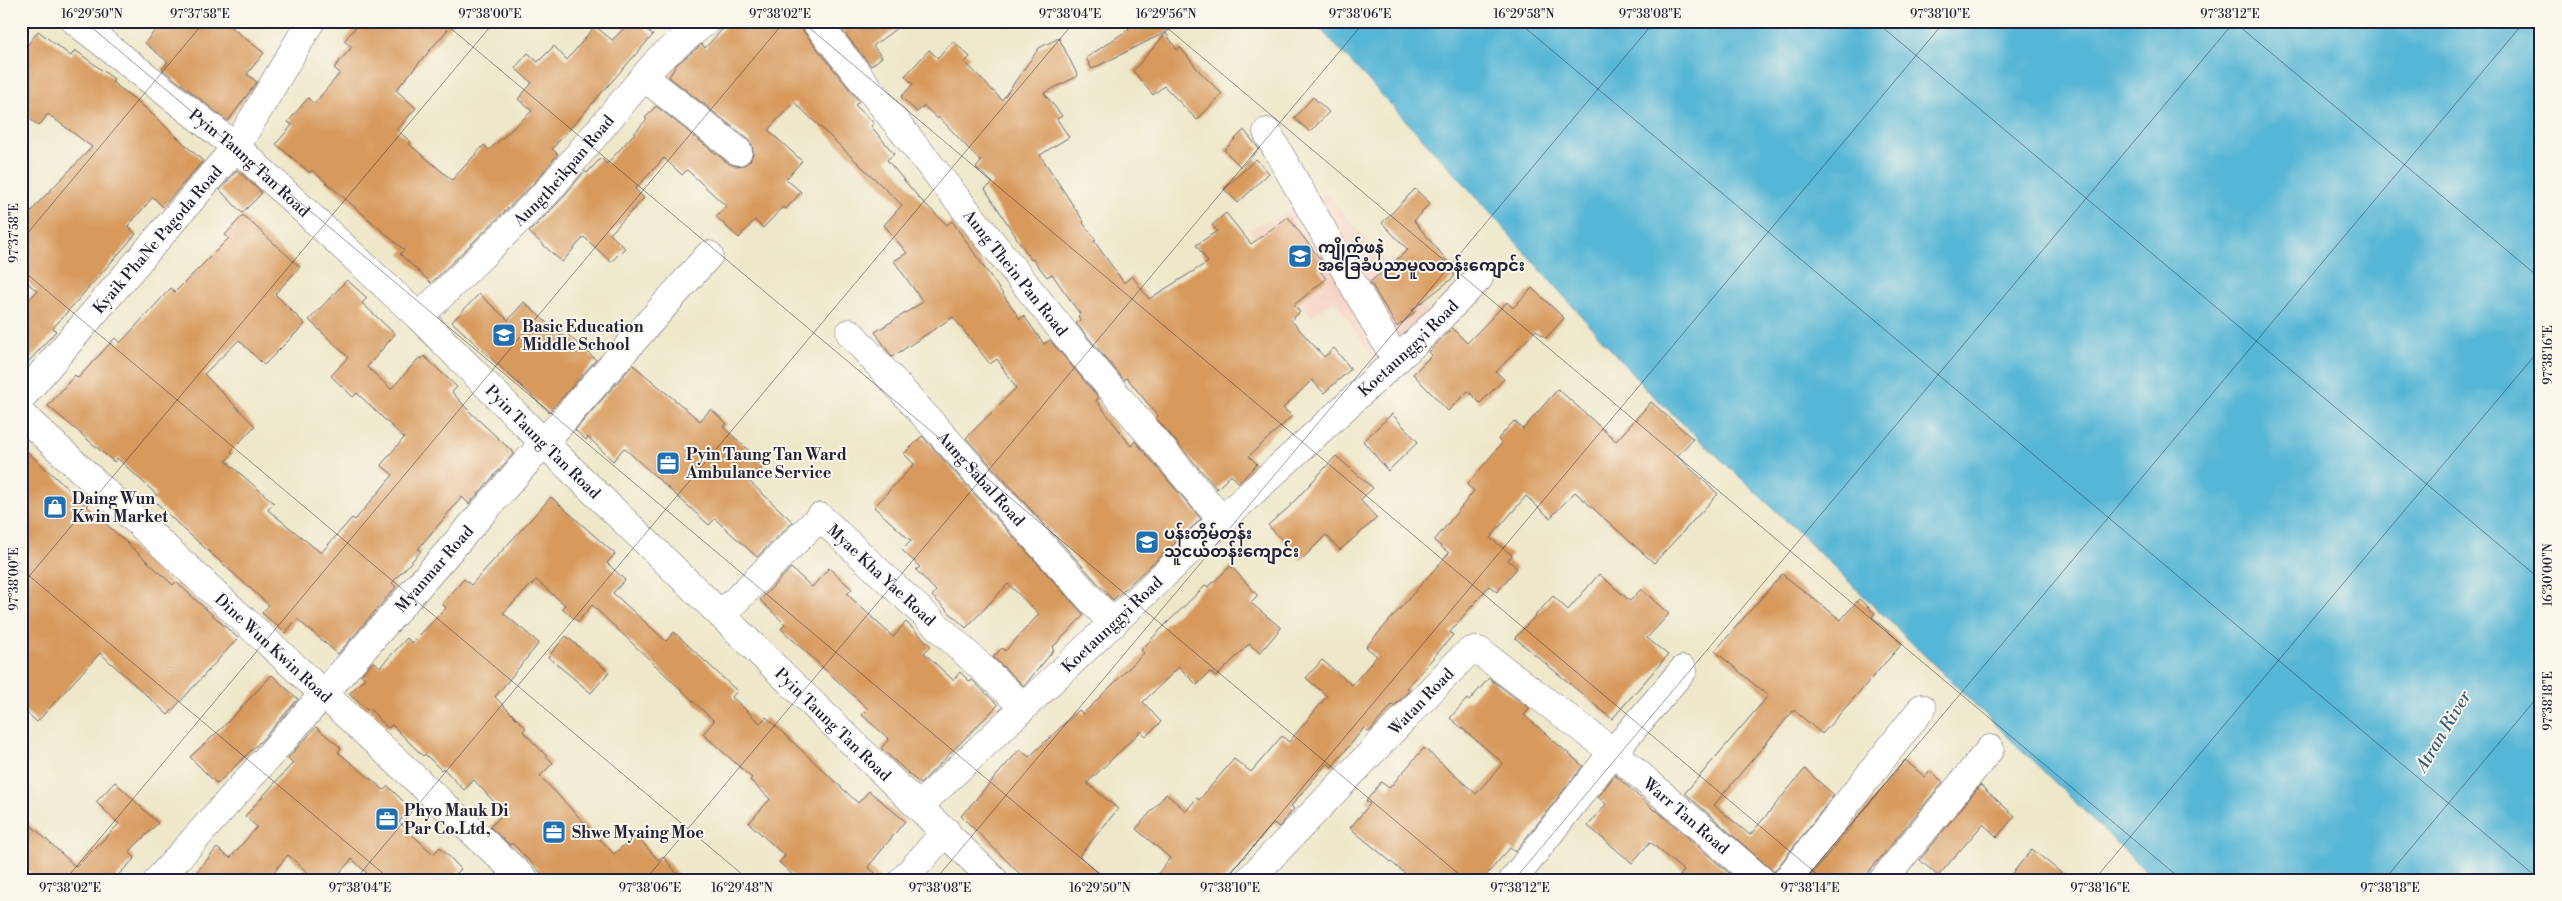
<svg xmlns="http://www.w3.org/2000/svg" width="2562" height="901" font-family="'Libre Bodoni','Noto Sans Myanmar',serif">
<rect width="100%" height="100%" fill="#fbf7ec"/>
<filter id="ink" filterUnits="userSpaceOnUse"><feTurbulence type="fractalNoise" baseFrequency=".02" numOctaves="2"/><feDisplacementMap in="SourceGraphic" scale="10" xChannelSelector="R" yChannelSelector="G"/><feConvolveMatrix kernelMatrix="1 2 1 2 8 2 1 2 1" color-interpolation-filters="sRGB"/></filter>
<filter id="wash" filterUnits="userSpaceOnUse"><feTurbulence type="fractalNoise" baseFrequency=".0096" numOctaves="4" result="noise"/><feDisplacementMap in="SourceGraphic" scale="20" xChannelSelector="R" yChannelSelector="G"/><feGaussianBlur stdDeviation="1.12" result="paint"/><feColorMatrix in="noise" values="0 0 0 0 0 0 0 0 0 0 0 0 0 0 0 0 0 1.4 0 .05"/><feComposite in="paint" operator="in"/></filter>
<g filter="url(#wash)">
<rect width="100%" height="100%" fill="#eee7c9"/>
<!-- built -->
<path fill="#f5d3c2" d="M1327,193L1434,320L1379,367L1334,300L1311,317L1249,229Z"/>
<!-- water -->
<path fill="#56b6d5" stroke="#3c6c88" d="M1313,21H2541V880H2155L1792,526L1646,389L1462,181Z"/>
<g id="blocks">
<!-- building -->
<path fill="#d7995c" d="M162,21H223L264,53L247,74L257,82L228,121L162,69L168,62L145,43Z
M361,21H455L396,90L416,108L397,130L411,142L409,144L452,180L484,145L489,150L532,111L518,99L532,83L515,68L528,53L538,62L554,46L567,60L595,26L612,40L632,21H636L653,35L552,149L558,154L535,182L431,283L400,254L404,250L312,170L310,173L276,144L292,125L288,122L308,98L314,104L340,73L334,68L352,47L344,41Z
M730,21H800L803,31L859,101L855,105L874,123L871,126L894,154L887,160L920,199L947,225L952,221L1020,319L1024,316L1044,344L1050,340L1099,398L1096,400L1131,446L1135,441L1201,519L1113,600L966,438L1016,388L997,359L990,364L953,317L892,357L875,332L923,302L894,261L907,253L884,225L902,205L794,102L768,130L802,161L786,179L801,192L786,209L783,207L763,228L755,220L739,238L716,217L726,206L687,170L682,175L664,158L635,189L644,198L610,234L625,248L611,262L584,237L562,262L529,232L558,203L585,171L587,173L601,158L607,164L647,119L645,118L656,106L729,164L736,166L744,165L750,161L753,153L752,145L748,139L669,77L676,65L702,44L705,48Z
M835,21H906L873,46L882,57L871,66Z
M1124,21H1188L1092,69L1086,58L1129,29Z
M38,31L71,56L75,50L114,79L112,82L140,103L203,161L163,207L153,197L128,226L136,234L53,328L56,331L21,370V308L37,291L21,277V225L39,202L92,147L48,114L39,126L21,112V54Z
M1166,33L1177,50L1180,47L1200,72L1222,94L1197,120L1164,86L1153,95L1133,71Z
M1059,38L1078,76L1044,93L1062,116L1057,119L1069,137L1040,155L1084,222L1083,223L1096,240L1094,241L1124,283L1132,276L1149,299L1208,262L1196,245L1217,231L1212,225L1226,213L1251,244L1288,217L1323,263L1318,268L1326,279L1294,305L1300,312L1291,320L1324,357L1334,348L1351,369L1324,393L1312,380L1283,408L1292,416L1249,456L1257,464L1239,483L1231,475L1217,489L1156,418L1158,416L1127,378L1124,380L1076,323L1080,320L1078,316L1080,314L1052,274L1047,277L1033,259L1031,260L985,189L993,183L976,168L981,162L939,117L938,119L924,106L917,112L901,97L913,84L905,76L929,50L938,58L953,41L970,57L965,62L1002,100L1039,48Z
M1313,97L1329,112L1310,132L1294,118Z
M1244,130L1259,149L1241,167L1224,150Z
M1256,159L1269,173L1238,203L1224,189Z
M237,170L262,193L242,213L220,190Z
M1415,189L1430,203L1414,221L1454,269V277L1412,310L1414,313L1397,327L1370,282L1408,250L1382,223Z
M243,215L300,267L275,294L305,324L264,365L239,340L204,374L255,426L231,451L233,453L226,461L274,503L268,510L321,553L352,518L355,520L393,475L381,465L404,438L357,393L353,397L331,376L348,357L309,320L347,280L367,298L362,303L395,334L367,367L391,389L420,357L422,359L424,356L457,387L452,392L471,413L514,453L469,504L462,497L418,549L421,551L392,583L396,587L338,654L297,619L285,633L262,613L269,605L177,523L153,499L157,495L117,458L114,462L48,406L75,375L78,378L115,338L120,343L171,288L175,292L229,238L225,235Z
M1532,288L1564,318L1546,338L1536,330L1496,372L1504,379L1480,403L1468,391L1448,411L1413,374L1432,355L1429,352L1452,328L1467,343L1507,302L1513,308Z
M479,294L508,320L524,302L561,336L565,332L596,360L549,412L452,322Z
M633,365L700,421L711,409L727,424L723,427L765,465L749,481L793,522L757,557L715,519L709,525L624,448L613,461L588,437L586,440L575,430Z
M1558,389L1616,441L1651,402L1693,439L1677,456L1718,494L1654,563L1575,492L1550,518L1526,496L1490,538L1512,555L1508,560L1517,568L1497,592L1489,586L1450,632L1453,635L1407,688L1409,690L1407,693L1394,706L1392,705L1369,732L1364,728L1332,767L1327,763L1291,806L1294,809L1279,827L1274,823L1224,880H1153L1170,858L1136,829L1166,794L1186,811L1197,798L1199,800L1234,759L1251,772L1282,736L1289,742L1327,696L1306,678L1322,660L1352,685L1377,656L1366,647L1449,553L1434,541L1474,491L1467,485L1502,443L1498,439L1514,421L1523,429Z
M1392,414L1418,442L1388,471L1363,441Z
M922,436L1084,615L1052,648L1054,650L1024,686L993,657L1002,648L1005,651L1039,614L1008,584L966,628L932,596L936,591L916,570L920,567L902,550L911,541L874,507L914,464L904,454Z
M21,446L173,585L176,582L238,638L168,715L100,653L37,722L21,707Z
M1336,456L1373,488L1360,500L1377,518L1340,550L1326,535L1301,560L1268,525L1287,509Z
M551,497L615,554L607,563L625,580L613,593L666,641L674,632L737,691L732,697L760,723L766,717L858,803L869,791L905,821L868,867L883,880H798L779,862L785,856L749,823L770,799L750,780L752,778L703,734L714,721L592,605L578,622L562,608L565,605L536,580L503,613L539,643L495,697L526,728L523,731L553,763L540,776L614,854L636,835L658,860L663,856L682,880H548L512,843L510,845L490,827L504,813L474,780L464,790L443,768L441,770L425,754L423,756L392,725L388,728L369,708L367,710L349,694L365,678L361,675L374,661L380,667L407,638L412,643L446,608L442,604L464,579L471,585Z
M1231,566L1258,596L1251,603L1281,628L1260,653L1249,644L1216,677L1210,672L1197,685L1179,667L1143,702L1161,722L1146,736L1141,731L1087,783L1118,809L1079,856L1107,880H1026L961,816L1020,749L1029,757L1079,710L1083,714L1144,653L1141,650L1165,625L1206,585L1208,587Z
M791,568L812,587L829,568L852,589L847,594L893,637L906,622L931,646L924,653L953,680L960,672L970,682L972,680L998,705L920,784L881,748L889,739L862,715L868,709L781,629L785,624L760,600Z
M1599,574L1630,601L1641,589L1669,614L1647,638L1668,655L1612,719L1515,638L1553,596L1568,610Z
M1782,574L1841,620L1859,599L1875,613L1872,617L1902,644L1822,734L1794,710L1714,805L1750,835L1805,769L1834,795L1774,872L1685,793L1768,696L1715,651Z
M566,636L609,672L591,693L548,657Z
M272,675L298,699L262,740L217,784L190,757L221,729Z
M1489,678L1530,709L1524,715L1583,766L1515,852L1510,848L1482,880H1413L1350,828L1370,804L1366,801L1381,782L1389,788L1424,748L1476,794L1503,763L1450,718L1467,699L1469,701Z
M316,727L341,748L338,752L384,790L388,786L411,809L399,822L433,854L440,847L461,869L450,880H374L352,859L333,880H316L288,855L267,880H190L217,848L230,858L257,827L245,816L293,763L288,758Z
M1905,760L1925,777L1930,771L1943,782L1862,880H1807Z
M1615,775L1655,811L1656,810L1737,880H1676L1684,871L1650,842L1632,863L1588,826L1606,804L1598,797Z
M115,782L158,823L129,852L135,858L113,880H38L21,863V816L76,867L119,824L96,802Z
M1980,785L2015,816L1997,837L1983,824L1938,876L1920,860Z
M2032,849L2070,880H2007Z"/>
</g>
</g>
<g filter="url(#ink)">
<use href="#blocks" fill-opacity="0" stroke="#69676d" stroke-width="1"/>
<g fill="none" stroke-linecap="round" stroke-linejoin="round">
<!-- minor casing -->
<g stroke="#69676d" stroke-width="29">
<g id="minor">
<path id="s1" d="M75,21L236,147L419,317L543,442L994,880"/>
<path id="s2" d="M815,21L1065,334L1222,520"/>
<path d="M644,77L738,151"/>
<path d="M1267,132L1396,360"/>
<path id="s3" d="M419,317L546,193L659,59L706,21"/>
<path id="s4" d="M850,333L1113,624"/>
<path id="s5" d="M21,398L236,147L311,21"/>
<path id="s6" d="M21,414L525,880"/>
<path id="s7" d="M721,615L820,517L1024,707"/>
<path id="s8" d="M919,806L1222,520L1416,342L1479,278"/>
<path id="s9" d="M158,880C344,674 525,462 709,255"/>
<path d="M903,880L946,831"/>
<path id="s10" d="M1249,880L1463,657L1471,651H1479L1613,752L1761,880"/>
<path d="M1513,880L1613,752L1683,670"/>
<path d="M1787,880L1922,708"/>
<path d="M1883,880L1990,749"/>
</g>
</g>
<!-- minor -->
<use href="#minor" stroke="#fff" stroke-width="28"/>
</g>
</g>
<!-- ticks -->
<path fill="none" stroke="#22223b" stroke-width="1" stroke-opacity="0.45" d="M84,21L1107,880M442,21L1466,880M801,21L1824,880M1159,21L2182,880M1517,21L2540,880M1875,21L2541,580M2233,21L2541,279M21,241L205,21M21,269L749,880M21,569L391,880M21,586L495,21M21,870L33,880M65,880L785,21M355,880L1075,21M645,880L1365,21M935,880L1655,21M1225,880L1945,21M1514,880L2235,21M1804,880L2525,21M2094,880L2541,348M2384,880L2541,693"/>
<!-- icons -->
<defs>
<g id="school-square" transform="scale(1.25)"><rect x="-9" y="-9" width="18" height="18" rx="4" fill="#1f6fb2" stroke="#fbf7ec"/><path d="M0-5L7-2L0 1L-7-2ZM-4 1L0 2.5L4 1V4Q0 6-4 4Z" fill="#fff"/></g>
<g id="office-square" transform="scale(1.25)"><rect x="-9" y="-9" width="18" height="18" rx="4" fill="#1f6fb2" stroke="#fbf7ec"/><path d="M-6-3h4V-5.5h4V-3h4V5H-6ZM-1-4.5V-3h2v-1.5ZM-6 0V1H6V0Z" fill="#fff"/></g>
<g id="shop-square" transform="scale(1.25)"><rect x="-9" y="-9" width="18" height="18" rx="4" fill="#1f6fb2" stroke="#fbf7ec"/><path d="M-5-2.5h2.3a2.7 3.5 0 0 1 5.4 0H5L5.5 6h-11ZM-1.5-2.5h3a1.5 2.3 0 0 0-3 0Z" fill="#fff"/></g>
</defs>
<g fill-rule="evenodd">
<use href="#school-square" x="1300" y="256"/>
<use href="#school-square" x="504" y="335"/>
<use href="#office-square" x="668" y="463"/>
<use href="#shop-square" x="55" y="507"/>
<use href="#school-square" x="1147" y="542"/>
<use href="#office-square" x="387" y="819"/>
<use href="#office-square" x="554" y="832"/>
</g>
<g text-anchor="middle" stroke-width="4" stroke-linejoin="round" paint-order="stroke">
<!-- street labels -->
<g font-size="16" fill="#22223b" stroke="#fbf7ec">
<text dy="6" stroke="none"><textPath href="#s1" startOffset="225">Pyin Taung Tan Road</textPath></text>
<text dy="6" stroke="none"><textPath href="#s3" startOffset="206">Aungtheikpan Road</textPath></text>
<text dy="6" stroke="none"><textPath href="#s5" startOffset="209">Kyaik PhaNe Pagoda Road</textPath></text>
<text dy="6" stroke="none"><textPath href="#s2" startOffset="322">Aung Thein Pan Road</textPath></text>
<text dy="6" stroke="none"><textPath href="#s8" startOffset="670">Koetaunggyi Road</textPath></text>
<text dy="6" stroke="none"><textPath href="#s1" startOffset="630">Pyin Taung Tan Road</textPath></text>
<text dy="6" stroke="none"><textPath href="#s4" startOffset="196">Aung Sabal Road</textPath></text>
<text dy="6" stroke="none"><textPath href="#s9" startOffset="416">Myanmar Road</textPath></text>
<text dy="6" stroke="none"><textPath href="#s7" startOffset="224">Myae Kha Yae Road</textPath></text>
<text dy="6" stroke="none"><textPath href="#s8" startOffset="265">Koetaunggyi Road</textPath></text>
<text dy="6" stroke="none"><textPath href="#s6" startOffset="344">Dine Wun Kwin Road</textPath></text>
<text dy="6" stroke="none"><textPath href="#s10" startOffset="248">Watan Road</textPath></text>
<text dy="6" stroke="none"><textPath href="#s1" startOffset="1035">Pyin Taung Tan Road</textPath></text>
<text dy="6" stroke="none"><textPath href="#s10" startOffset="592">Warr Tan Road</textPath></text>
</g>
<!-- poi labels -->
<g font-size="16" font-weight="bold" fill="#22223b" stroke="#fbf7ec" text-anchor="start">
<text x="1318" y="253">ကျိုက်ဖနဲ<tspan x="1318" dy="18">အခြေခံပညာမူလတန်းကျောင်း</tspan></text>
<text x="522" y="332">Basic Education<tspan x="522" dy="18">Middle School</tspan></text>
<text x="686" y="460">Pyin Taung Tan Ward<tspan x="686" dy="18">Ambulance Service</tspan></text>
<text x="72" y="504">Daing Wun<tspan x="72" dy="18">Kwin Market</tspan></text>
<text x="1164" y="539">ပန်းတိမ်တန်း<tspan x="1164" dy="18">သူငယ်တန်းကျောင်း</tspan></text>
<text x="404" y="816">Phyo Mauk Di<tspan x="404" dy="18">Par Co.Ltd,</tspan></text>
<text x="572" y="838">Shwe Myaing Moe</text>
</g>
<!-- water labels -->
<g font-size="18" font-style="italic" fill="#375d79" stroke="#fbf7ec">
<text transform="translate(2443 731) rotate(-59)" y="6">Atran River</text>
</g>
</g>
<!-- margin -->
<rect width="2562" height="901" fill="none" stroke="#fbf7ec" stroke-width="55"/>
<rect x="28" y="28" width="2506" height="846" fill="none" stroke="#22223b" stroke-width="2"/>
<g font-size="12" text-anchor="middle" fill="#22223b">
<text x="92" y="18">16°29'50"N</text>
<text x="200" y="18">97°37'58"E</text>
<text x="490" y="18">97°38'00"E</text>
<text x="780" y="18">97°38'02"E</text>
<text x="1070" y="18">97°38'04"E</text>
<text x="1166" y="18">16°29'56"N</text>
<text x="1360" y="18">97°38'06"E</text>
<text x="1524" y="18">16°29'58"N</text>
<text x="1650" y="18">97°38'08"E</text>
<text x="1940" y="18">97°38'10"E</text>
<text x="2230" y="18">97°38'12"E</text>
<text transform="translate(14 233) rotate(-90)" y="4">97°37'58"E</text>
<text transform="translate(2548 355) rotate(-90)" y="4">97°38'16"E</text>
<text transform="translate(2548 575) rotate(-90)" y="4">16°30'00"N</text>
<text transform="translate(14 579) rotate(-90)" y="4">97°38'00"E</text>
<text transform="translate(2548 701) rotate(-90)" y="4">97°38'18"E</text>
<text x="70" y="892">97°38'02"E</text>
<text x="360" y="892">97°38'04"E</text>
<text x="650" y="892">97°38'06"E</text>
<text x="742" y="892">16°29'48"N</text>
<text x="940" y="892">97°38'08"E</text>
<text x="1100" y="892">16°29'50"N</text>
<text x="1230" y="892">97°38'10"E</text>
<text x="1520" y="892">97°38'12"E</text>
<text x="1810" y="892">97°38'14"E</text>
<text x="2100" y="892">97°38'16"E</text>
<text x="2390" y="892">97°38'18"E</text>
</g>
</svg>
